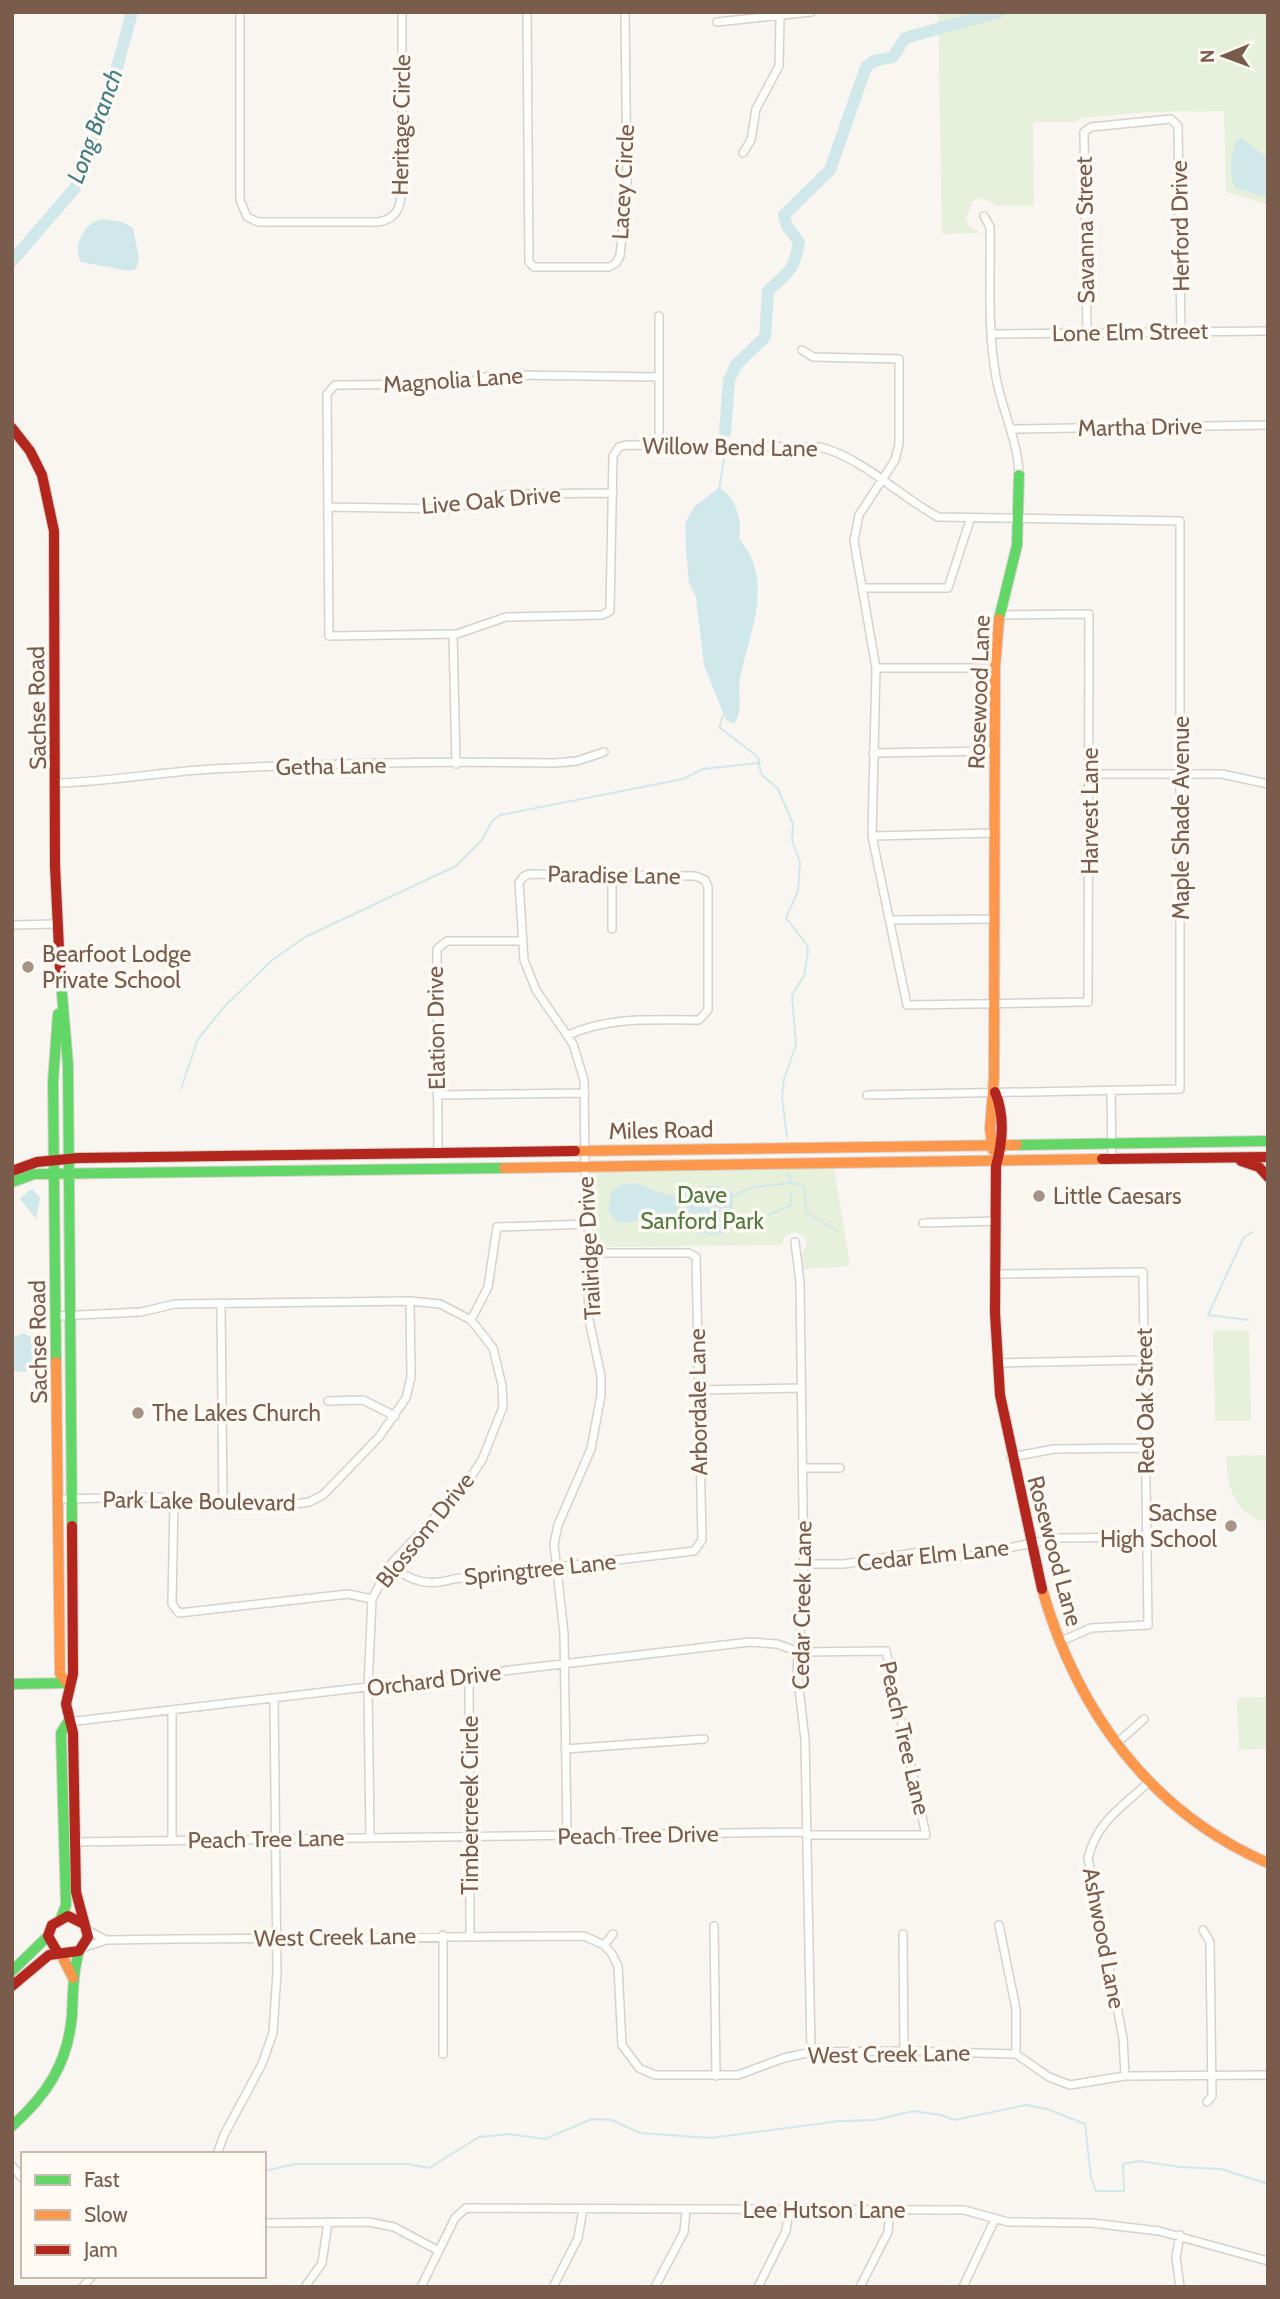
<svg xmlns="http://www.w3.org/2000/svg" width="1280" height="2299" font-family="Cabin,sans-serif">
<rect width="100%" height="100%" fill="#f9f5f0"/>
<!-- green -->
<path fill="#e7f0db" d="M938,12H1268V205L1226,192L1224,111L1149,112L1082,118L1076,122H1033L1034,206H998L983,198L973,201L966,218L970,227L982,233L942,234Z
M834,1167L850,1266L802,1269L801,1255L807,1244L804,1236L795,1232L785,1236L782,1245L596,1247L590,1171Z
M1213,1330H1249L1251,1421H1215Z
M1268,1455V1522C1233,1516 1227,1485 1226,1456Z
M1268,1697V1749L1239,1750L1237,1698Z"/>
<!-- water -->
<path fill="#d0e8ea" d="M1241,138L1268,158V198L1235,188C1229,176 1230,151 1237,139Z
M102,219L122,222L133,228L139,258L136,269L130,271L81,262C72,247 84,222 102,219Z
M719,488C733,494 740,514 740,529C740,533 738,535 740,539C743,545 749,551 751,557C768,598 748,638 740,678C737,694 744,710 734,724L726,720L704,665L696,597L689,583L686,550L685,523L694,507Z
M636,1183C648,1187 662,1195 674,1195C697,1195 714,1175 733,1194V1222L728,1232C695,1242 685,1222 657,1219C644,1217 632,1224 618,1223L608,1211L611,1193L620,1185Z
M29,1190H33L40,1198L36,1219L20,1199Z
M24,1333L40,1343L44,1353L41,1368C31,1372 23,1373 12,1370V1338Z"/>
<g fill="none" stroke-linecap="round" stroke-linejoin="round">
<!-- stream -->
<path stroke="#d0e8ea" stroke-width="2" d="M719,490L724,459
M759,763L761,774L778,789L793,824L792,840L800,862L798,891L786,918L807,945L808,952L804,976L792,995L796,1045L784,1079L782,1097L787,1137
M181,1089L198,1039L224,1007L271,961L305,937L456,866L482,840L492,821L500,815L683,779L703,769L759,763L758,757L719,727L724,713
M792,1183L804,1186L806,1212L837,1231
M733,1196L752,1187L792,1183L788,1174
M733,1222L740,1223
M746,1224L790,1206L792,1192
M1249,1320L1208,1315L1244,1237L1253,1232
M264,2171L295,2164H408L429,2168L479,2137L509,2134L545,2139L592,2119L612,2120L640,2133L711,2138L840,2121L875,2120L913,2111L941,2115L954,2120L1026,2105L1047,2109L1085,2124L1091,2178L1096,2191H1124L1123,2164L1139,2161L1180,2167L1221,2169L1268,2184"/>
<!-- river -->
<path stroke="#d0e8ea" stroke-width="12" d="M12,261L75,188L103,120L132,12
M725,432L729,380L736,365L765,337L768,291C788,272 794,272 799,242L787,226L784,215L830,170L866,67L874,61L893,57L905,38L999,12"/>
<!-- street casing -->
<g stroke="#d7d1cb" stroke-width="10">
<path id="street" d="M240,12V200L247,217L258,222H378C398,219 401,206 402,187V12
M527,12L529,262L534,267H609L616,263L620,256L627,186L625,12
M717,22L811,12
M743,153L751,140L756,109L779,66L780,16
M984,216L990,227C991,276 987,328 996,377C1002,411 1018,440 1019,475
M659,316V446
M1087,333L1084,132L1091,127L1171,119L1178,126L1181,332
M992,334L1268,331
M802,350L813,357L899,359V444L895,460L859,515L854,541L876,668L872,836L907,1005L1088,1002L1089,614L999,615
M659,377L515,375L489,376L462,384L335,385L327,394L329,636L457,634L506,617L602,615L610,611L613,456L619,447L626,445L820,447C863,458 899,496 938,517L1180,521V1089L867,1095
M1012,429L1268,425
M328,507L451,509L508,494L613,493
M863,588H948L970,520
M453,634L456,764
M876,668H995
M873,753L995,751
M1090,774H1222L1268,784
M57,783C110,782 160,772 212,769C326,763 441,761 555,763L577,761L604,752
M872,836L994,833
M890,920L994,919
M12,925L57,924
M612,929V875
M1111,1091L1112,1159
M437,1095L585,1093
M438,1152L437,949L447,941H521
M923,1223L997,1221
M795,1242L800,1282L804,1589L797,1670L805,1740L811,2052
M998,1274L1143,1272L1148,1625L1091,1628L1059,1642
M221,1303L223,1506
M57,1316L141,1312L175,1304L410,1301L440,1304L471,1320L493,1348L502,1385L503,1407L482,1460L466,1484L390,1565L372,1599L368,1688L370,1838
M471,1320L488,1287L497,1227L588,1224
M997,1363L1144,1360
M698,1390L801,1388
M328,1401L363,1400L395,1416
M1011,1457L1054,1449L1146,1448
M803,1468H840
M59,1499L159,1497L194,1505L281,1506L309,1502L323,1495L379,1437L406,1398L411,1377L410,1301
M174,1500L172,1604L179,1613L348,1594L372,1599
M803,1564H844L920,1552L963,1557L1058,1538L1147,1537
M390,1565C410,1581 428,1587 453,1579L694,1551L702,1540L696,1257L689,1253H590
M469,1676L470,1935
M172,1711V1841
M68,1722L750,1642L777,1644L799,1652L886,1651L926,1835H807
M1117,1743L1144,1719
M565,1749L704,1739
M567,1836L564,1633L554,1544L558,1525L591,1449L601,1395V1376L588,1315L590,1253L585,1174L584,1080L573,1044L536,990L524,960L519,883L523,877L529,874L695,876L705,880L708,887V1010L699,1020C654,1020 610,1016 568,1035
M73,1842L807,1832
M999,1925L1016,2009V2054
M714,1926L716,2076
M87,1930L106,1940
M1203,1930L1210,1942L1212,2096L1207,2102
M903,1934L904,2051
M604,1945L613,1934
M82,1948L106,1940L175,1939L584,1936L604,1945L612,1954L618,1966L622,2045L639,2068L655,2075H738L784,2058L811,2052L904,2051L1016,2054L1049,2077L1070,2085L1125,2076L1268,2075
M443,2054V1935
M1125,2076L1123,2038L1088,1858C1098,1819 1123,1807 1150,1781
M217,2154L224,2135L262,2064L273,2033L277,1972L274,1699
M12,2166L23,2179
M264,2223L369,2222L394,2227L439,2251
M83,2287L92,2276
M305,2287L322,2263L328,2222
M421,2287L455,2218L466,2208L964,2210L1008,2222L1092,2223L1159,2231L1268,2261
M553,2287L578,2238L583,2209
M655,2287L684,2232L686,2210
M758,2287L786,2231L789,2209
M860,2287L888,2232L890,2210
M963,2287L995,2219
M1180,2287L1176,2257L1180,2235"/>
</g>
<!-- fast casing -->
<g stroke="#d9d2cb" stroke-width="12">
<path id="fast" d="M999,619L1017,545L1019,475
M60,970L68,1065L72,1526
M1017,1145L1268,1141
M12,1182L34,1174L504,1168
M56,1362L53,1082L58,1014
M12,1684L67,1683
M61,1918L66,1905L61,1733L68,1722
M12,1971L48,1936
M12,2126C47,2095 68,2063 72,2015C73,1994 73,1972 79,1951"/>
</g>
<!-- slow casing -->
<g stroke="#d9d2cb" stroke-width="12">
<path id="slow" d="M993,1150L990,1129L994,1077L995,668L999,619
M575,1151L1017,1145
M504,1168L1102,1159
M56,1362L60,1674L67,1683
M1042,1589C1077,1711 1150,1812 1268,1863
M61,1954L73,1978"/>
</g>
<!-- jam casing -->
<g stroke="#d9d2cb" stroke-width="12">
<path id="jam" d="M12,428L30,451L42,475L54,531L55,866L60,970
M995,1092C1005,1116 1003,1141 996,1166L995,1313L1000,1395L1042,1589
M1102,1159L1268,1157
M1241,1161L1259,1167L1268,1177
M12,1171L37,1162L78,1158L575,1151
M58,1953L48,1936L52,1925L68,1916L84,1924
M12,1986L49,1955L79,1951L88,1937L76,1892L73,1733L66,1704L73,1674L72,1526"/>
</g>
<!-- street -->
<use href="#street" stroke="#fefefd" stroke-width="7"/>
<!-- fast -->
<use href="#fast" stroke="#63d668" stroke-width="10"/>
<!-- slow -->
<use href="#slow" stroke="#ff974d" stroke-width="10"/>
<!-- jam -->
<use href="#jam" stroke="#b3261e" stroke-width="10"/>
</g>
<!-- markers -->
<g fill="#a69286" stroke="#fffaf3" stroke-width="2.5">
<circle cx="28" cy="967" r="7"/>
<circle cx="1039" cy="1196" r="7"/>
<circle cx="138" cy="1413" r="7"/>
<circle cx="1231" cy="1526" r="7"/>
</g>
<g text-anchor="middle" stroke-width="7" stroke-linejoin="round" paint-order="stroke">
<!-- street labels -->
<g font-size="23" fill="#7a5c4d" stroke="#fffaf3">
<text transform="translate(401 125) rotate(-89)" y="8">Heritage Circle</text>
<text transform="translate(623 182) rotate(-87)" y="8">Lacey Circle</text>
<text transform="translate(1180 226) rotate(-91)" y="8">Herford Drive</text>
<text transform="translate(1085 230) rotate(-91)" y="8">Savanna Street</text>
<text transform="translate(1130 332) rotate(-1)" y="8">Lone Elm Street</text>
<text transform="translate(453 380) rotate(-4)" y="8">Magnolia Lane</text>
<text transform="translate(1140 427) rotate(-1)" y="8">Martha Drive</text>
<text transform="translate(730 447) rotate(1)" y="8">Willow Bend Lane</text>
<text transform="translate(491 500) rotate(-5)" y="8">Live Oak Drive</text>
<text transform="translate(979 692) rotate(-88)" y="8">Rosewood Lane</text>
<text transform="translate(37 708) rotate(-91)" y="8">Sachse Road</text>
<text transform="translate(331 766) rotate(-1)" y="8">Getha Lane</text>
<text transform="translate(1090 811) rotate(-90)" y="8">Harvest Lane</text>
<text transform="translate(1181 818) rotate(-90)" y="8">Maple Shade Avenue</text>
<text transform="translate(614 875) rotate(1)" y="8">Paradise Lane</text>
<text transform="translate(436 1028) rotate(-91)" y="8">Elation Drive</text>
<text transform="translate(661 1130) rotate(-1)" y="8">Miles Road</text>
<text transform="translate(589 1248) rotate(-93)" y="8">Trailridge Drive</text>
<text transform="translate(38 1342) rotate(-91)" y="8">Sachse Road</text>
<text transform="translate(1145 1401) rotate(-91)" y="8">Red Oak Street</text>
<text transform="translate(698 1402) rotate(-91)" y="8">Arbordale Lane</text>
<text transform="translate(199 1501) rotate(1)" y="8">Park Lake Boulevard</text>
<text transform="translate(425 1530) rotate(-51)" y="8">Blossom Drive</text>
<text transform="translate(1055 1551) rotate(75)" y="8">Rosewood Lane</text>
<text transform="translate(933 1555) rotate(-6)" y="8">Cedar Elm Lane</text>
<text transform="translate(540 1569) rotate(-6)" y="8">Springtree Lane</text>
<text transform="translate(802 1605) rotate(-89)" y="8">Cedar Creek Lane</text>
<text transform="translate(434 1680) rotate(-7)" y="8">Orchard Drive</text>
<text transform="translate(905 1738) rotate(77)" y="8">Peach Tree Lane</text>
<text transform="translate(470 1805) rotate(-90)" y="8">Timbercreek Circle</text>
<text transform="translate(638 1835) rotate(-1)" y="8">Peach Tree Drive</text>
<text transform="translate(266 1839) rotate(-1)" y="8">Peach Tree Lane</text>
<text transform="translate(335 1937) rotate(-1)" y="8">West Creek Lane</text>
<text transform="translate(1104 1938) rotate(79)" y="8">Ashwood Lane</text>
<text transform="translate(889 2054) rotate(-1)" y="8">West Creek Lane</text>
<text x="824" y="2218">Lee Hutson Lane</text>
</g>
<!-- poi labels -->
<g font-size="23" fill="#7a5c4d" stroke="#fffaf3" text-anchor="start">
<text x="42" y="962">Bearfoot Lodge<tspan x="42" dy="26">Private School</tspan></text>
<text x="1053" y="1204">Little Caesars</text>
<text x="152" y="1421">The Lakes Church</text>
<text x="1217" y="1521" text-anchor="end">Sachse<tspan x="1217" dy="26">High School</tspan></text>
</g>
<!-- park labels -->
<g font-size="23" fill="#537a41" stroke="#fffaf3">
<text x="702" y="1203">Dave<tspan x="702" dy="26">Sanford Park</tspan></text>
</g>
<!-- water labels -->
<g font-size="24" font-style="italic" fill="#437c86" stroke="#fffaf3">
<text transform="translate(95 126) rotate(-70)" y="8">Long Branch</text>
</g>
</g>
<!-- border -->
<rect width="1280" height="2299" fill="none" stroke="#7a5c4d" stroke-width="28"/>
<!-- legend -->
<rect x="21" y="2152" width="245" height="126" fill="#fffaf3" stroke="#cabbb1" stroke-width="2"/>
<rect x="35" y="2175" width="35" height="10" fill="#63d668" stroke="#cabbb1" stroke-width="2"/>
<text x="84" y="2187" font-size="21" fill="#7a5c4d">Fast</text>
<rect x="35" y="2210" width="35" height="10" fill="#ff974d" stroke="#cabbb1" stroke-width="2"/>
<text x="84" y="2222" font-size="21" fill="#7a5c4d">Slow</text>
<rect x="35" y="2245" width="35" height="10" fill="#b3261e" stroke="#cabbb1" stroke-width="2"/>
<text x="84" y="2257" font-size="21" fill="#7a5c4d">Jam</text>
<!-- north arrow -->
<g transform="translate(1224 56) rotate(269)" stroke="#fffaf3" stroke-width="5" paint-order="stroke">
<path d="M0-5L12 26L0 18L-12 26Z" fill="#7a5c4d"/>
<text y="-10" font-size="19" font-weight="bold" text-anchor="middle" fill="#7a5c4d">N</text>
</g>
</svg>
